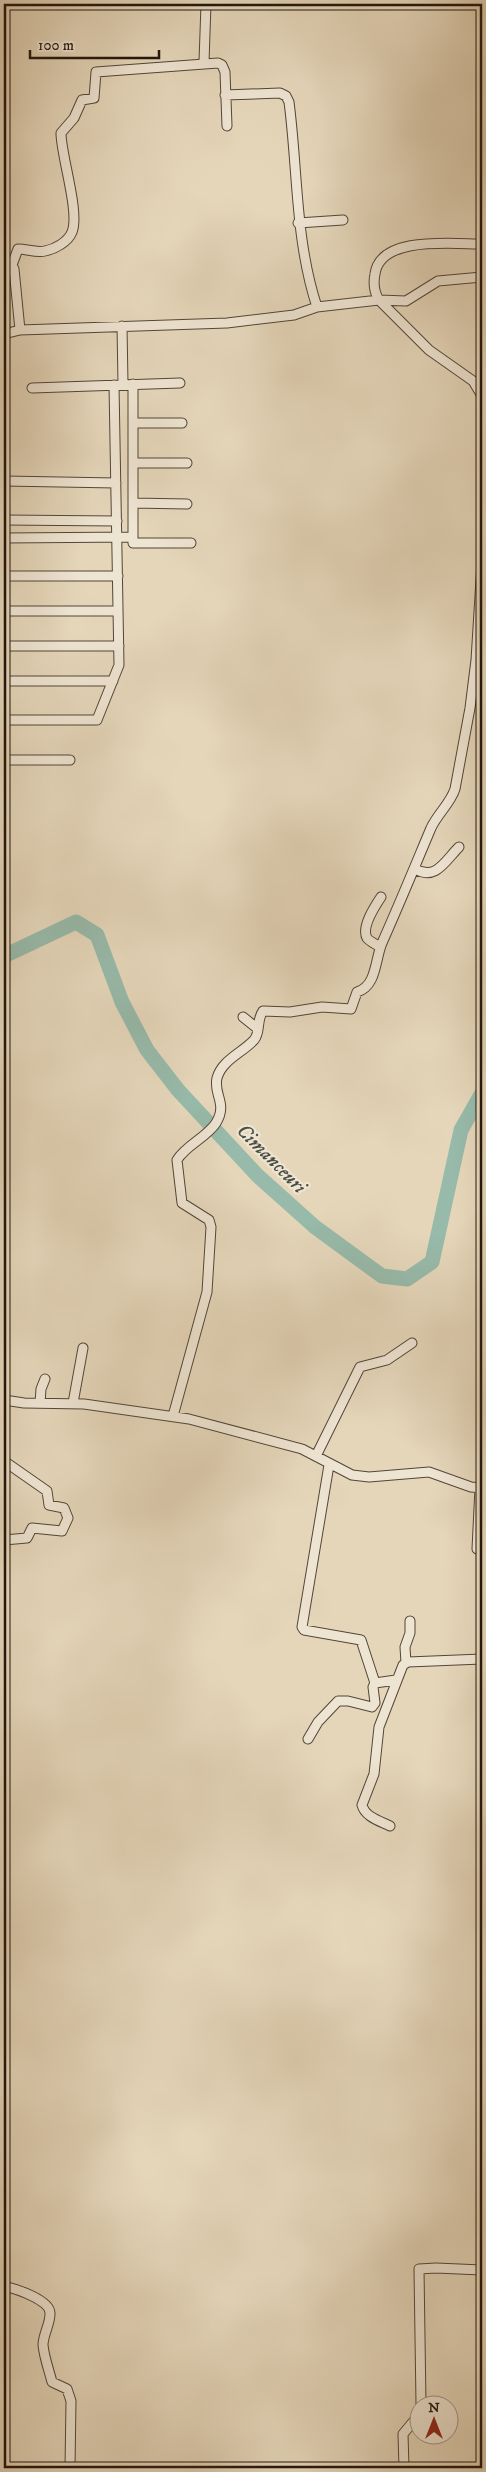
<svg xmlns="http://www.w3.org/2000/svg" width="486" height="2472" font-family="'IM FELL DW Pica',serif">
<rect width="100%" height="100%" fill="#e5d6ba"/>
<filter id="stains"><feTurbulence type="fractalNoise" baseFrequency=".004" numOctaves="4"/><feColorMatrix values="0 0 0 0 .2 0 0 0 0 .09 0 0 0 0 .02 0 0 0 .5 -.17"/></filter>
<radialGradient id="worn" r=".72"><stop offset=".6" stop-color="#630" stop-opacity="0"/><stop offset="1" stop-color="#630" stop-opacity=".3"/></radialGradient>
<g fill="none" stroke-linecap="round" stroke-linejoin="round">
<!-- river -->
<path stroke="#97baaa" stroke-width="15" d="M4,956L76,922L97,935L122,1002L147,1050L178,1090L257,1175L315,1227L382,1276L407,1279L432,1262L461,1130L482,1093"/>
<!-- minor casing -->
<g stroke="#524638" stroke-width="11">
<path id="minor" d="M204,62L206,4
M225,95L280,93L286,96L289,102C298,171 295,240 317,307
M298,223L343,220
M4,262L12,265L14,269L20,330L227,323L294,315L317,307L379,300C374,292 373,284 375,274C380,235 454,244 482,244
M12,265L18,249C27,249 36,253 45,251C55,249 68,242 72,232C80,212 61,156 61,133L74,118L82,100L94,98L96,72L218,63L222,65L225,72L227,126
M379,300L429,350L473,381L482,396
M379,300L406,301L438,281L482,277
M122,326L123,384
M4,334L20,330
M32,388L180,383
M133,423H182
M133,463H187
M4,481L116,483
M133,503L187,504
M4,520L117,521
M133,537V543H191
M4,538L133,537V384
M4,576H118
M4,611H118
M4,646H119
M4,681H113
M4,720H97L119,665L114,385
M4,760H70
M415,869C436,881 445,861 459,847
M380,947C376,944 370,942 367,938C361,927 375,906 381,897
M243,1017L258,1029
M4,1400L24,1403L84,1404L189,1419L302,1449L352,1475L369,1477L429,1472L471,1487L482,1488
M40,1403L41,1389L45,1379
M73,1403L83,1348
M173,1416L207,1292L211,1227L209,1220L182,1203L177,1160C186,1145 206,1138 216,1123C228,1103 213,1095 217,1078C222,1060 242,1053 254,1040C261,1032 256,1020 263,1011L290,1012L322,1007L351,1009L357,992C377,986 375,959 382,943C399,905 415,866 431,828C438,813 450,804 455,789L470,708L476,660L482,563
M316,1456L360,1367L387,1360L412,1343
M4,1461L47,1491L49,1505L64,1508L68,1518L62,1531L32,1528L27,1538L4,1540
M329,1465L302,1627L304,1630L361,1640L375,1683
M477,1549L480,1488
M406,1663L405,1647L410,1633V1621
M308,1739L318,1722L338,1701H348L372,1707L375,1703L373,1687L375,1683L396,1680
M390,1826C380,1821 365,1817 362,1805L374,1774L379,1727L403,1665L408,1662L482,1659
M4,2286C16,2289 51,2300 50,2314C50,2324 43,2335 43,2345C44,2357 49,2370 52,2382L67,2389L71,2401L70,2468
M421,2404L419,2269L436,2268L482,2270
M404,2468L403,2434L418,2416"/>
</g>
<!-- minor -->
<use href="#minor" stroke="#eee4d2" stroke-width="9"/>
</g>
<g text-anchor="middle" stroke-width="4.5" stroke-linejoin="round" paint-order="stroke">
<!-- water labels -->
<g font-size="20" font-style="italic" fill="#4a4f44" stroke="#eee4d2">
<text transform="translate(272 1158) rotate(45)" y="7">Cimanceuri</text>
</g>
</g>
<!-- margin -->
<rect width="486" height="2472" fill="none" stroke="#e5d6ba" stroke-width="20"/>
<rect x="5" y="5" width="476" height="2462" fill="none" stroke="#21160d" stroke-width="2.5"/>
<rect x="10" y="10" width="466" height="2452" fill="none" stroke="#21160d"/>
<!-- north arrow -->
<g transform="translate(434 2420)"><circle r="24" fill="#eee4d2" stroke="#9c9283"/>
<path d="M0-4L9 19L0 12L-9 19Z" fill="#8f2418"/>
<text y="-8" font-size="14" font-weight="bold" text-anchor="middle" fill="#21160d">N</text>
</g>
<!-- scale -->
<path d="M30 50v8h129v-8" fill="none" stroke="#21160d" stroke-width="2.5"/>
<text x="38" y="50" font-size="15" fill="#21160d" stroke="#eee4d2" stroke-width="4" paint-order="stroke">100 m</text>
<rect width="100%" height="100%" filter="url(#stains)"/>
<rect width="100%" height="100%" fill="url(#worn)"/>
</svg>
